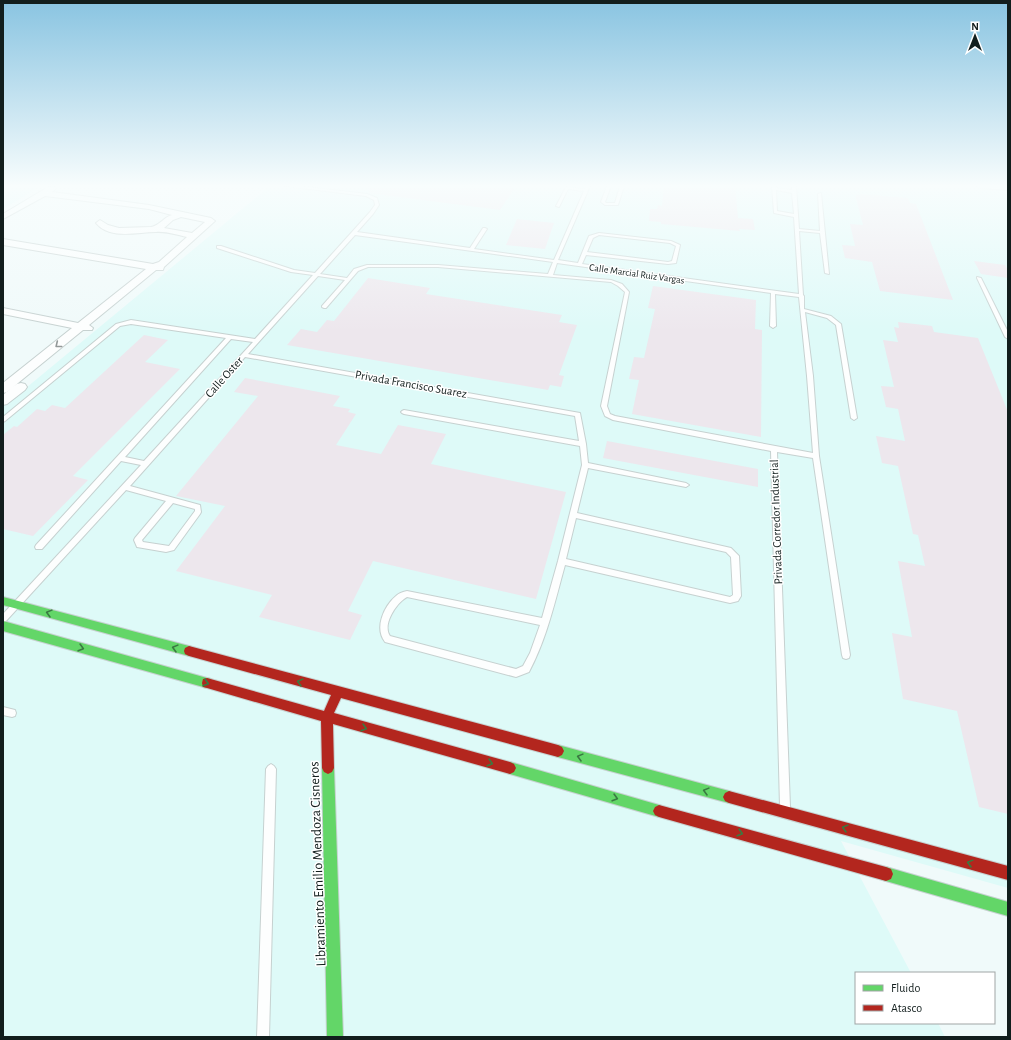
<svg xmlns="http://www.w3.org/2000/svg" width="1011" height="1040" font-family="'Alegreya Sans',sans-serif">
<rect width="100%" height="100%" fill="#f0fafa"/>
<!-- built -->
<path fill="#defaf8" d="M3,186H41L3,209Z
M270,186H1008V888L841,841L911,973H856V1023H938L945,1037H3V407Z"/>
<!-- building -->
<path fill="#ede7ed" d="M368,186H516L500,210L369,193Z
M664,186H735L738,218L753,219L755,230L739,229L740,231L661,224V222L649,221L650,209H657L658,205L662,206Z
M860,194L908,198L910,203L916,204L953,300L880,291L872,262L845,258L842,245L855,246L850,224L863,225L856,198V195H861Z
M517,219L554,223L545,249L506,245Z
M974,261L1005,265L1008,270V278L981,274Z
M368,278L430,288L426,294L562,315L559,322L577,325L559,375L564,376L561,387L550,385L548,390L287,345L301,329L317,332L327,320L334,321Z
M653,286L756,300L755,329L762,330L761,437L632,414L639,380L629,379L634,357L644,358L655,309L648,308Z
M898,322L932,326L934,332L978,338L1008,412V814L979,807L957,711L903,699L892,633L912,637L898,561L925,566L918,535L913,534L898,466L882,463L876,436L905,441L898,409L886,407L881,386L894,387L883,340L898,342L894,327L899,328Z
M144,335L168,340L145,362L180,369L73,476L88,480L33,536L3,529V435L14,426L17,427L37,409L45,411L52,405L65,408Z
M245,378L340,396L333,406L350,409L348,412L356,414L336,445L381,454L398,425L446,434L431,464L566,492L536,599L373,561L348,611L362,615L350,640L259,617L272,595L176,571L225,506L176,496L258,396L234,392Z
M607,441L758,469V487L603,458Z"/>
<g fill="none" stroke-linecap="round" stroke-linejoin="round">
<!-- lane casing -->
<g stroke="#c6d1d0" stroke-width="2">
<path id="lane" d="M285,186H299L367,194L377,198L379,205L373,214L357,232L470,248L483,228H485L487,229L474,249L554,260L584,191L568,189L559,207L556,206L566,187L585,189L586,186H590L558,260L578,263L589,236L599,233L671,241L680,245L676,263L668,264L586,255L582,264L799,294L794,217L774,213L772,186H776V188L792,190V186H796L799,229L820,231L818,194L821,193L829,274L825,273L820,233L799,231L803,295L804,296V309L831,316L841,324L857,418L854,420L851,418L836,325L827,318L805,312L813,376L819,456L850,655L849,658L846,659L843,658L842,655L813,458L777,452L790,807L788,810L785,812L782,810L780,807L771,451L613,420L605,416L601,406L625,292L618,286L611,282L438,267H368L358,271L326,308H324L322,307V306L345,280L318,276L248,354L580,413L586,444L588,463L686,483L689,485L686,487L588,468L577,513L731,548L739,556L741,596L738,601L730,603L565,565C555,601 547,638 529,672L516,677L385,642C374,628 384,606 396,596C399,593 403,592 407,591L542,618L558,561L582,465L580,446L404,414L402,413L401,412L402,411L404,410L579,441L575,416L245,357L130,486L200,505L201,512L200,514L174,550L166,552L137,547L134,540L135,538L166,501L126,490L6,621L3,622V614L141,465L121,461L42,549H36L35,547L36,545L226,338L131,324L120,326L5,421L3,422V417L116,324L131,320L255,339L313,275L291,272L217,248V246H221L294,270L315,273L370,212L375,205L374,200L366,196ZM776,190L792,193L794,214L777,211ZM355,235L553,262L548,274L438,265H367L354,269L347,278L320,274ZM599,235L670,243L676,246L672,261L668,262L587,252L593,238ZM557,263L771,293L770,326L773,328L776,326L775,294L799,297L807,376L813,453L615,416L610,414L607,406L629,292L622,284L611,280L553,275ZM231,339L253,342L144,461L125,457ZM173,503L195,509V511L169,546L143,542L142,540ZM576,518L726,552L731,557L733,595L730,597L566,559ZM407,597L540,625L530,653L523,666L516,669L390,636C382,625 396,603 407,597Z
M607,186H611L605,202L606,203H615L620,186H624L618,205H605L601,202Z
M977,277L981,278L1008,332V339L1005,337L977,278Z
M3,707L15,710L16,713L15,716L12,717L3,715Z
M271,764L274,766L276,769L269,1037H257L266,769L268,766Z"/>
</g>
<!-- street casing -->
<g stroke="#c6d1d0" stroke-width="2">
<path id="street" d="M977,186H1008V190L981,188Z
M48,187H54L55,189L52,192L149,205L211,218L215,221L164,267L163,270H156L89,325L93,328L92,330H83L7,392L3,393V383L72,328L3,314V308L78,323L146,269L3,245V239L153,264L159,262L187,237C177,235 166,231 156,232C137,232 110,240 96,223L100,220L108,225L119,228L151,227C159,226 164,217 172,215L149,209L45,196L3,219V214ZM181,217L205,222L192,233L164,228L173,220Z
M21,383L25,384L27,387L25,390L7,404L3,405V395L17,384Z"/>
</g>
<!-- fast casing -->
<g stroke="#c6d1d0" stroke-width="2">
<path id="fast" d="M3,597L189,646L193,648L194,651L193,654L189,656L3,605Z
M3,621L207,678L211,679L212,683L211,687L207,688L3,631Z
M558,745L729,791L733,793L735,797L733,801L729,803L558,757L554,755L552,751L554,747Z
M328,762L332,764L334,768L343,1037H327L322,768L324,764Z
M510,762L659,805L663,807L665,811L663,815L659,817L510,774L506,772L504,768L506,764Z
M886,867L1008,902V916L886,881L881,879L879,874L881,869Z"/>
</g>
<!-- jam casing -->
<g stroke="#c6d1d0" stroke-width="2">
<path id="jam" d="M189,646L558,745L562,747L564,751L562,755L558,757L341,698L334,713L510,762L514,764L516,768L514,772L510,774L333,724L334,768L332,772L328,774L324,772L322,768L321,721L207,688L203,687L202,683L203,679L207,678L324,711L331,695L189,656L185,654L184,651L185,648Z
M729,791L1008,866V880L729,803L725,801L723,797L725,793Z
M659,805L886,867L891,869L893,874L891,879L886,881L659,817L655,815L653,811L655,807Z"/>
</g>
<!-- lane -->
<use href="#lane" fill="#fdfefe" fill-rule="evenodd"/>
<!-- street -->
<use href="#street" fill="#fdfefe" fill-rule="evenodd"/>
<!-- fast -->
<use href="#fast" fill="#63d668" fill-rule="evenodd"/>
<!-- jam -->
<use href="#jam" fill="#b3261e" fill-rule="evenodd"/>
</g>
<!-- one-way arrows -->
<defs><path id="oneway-chevron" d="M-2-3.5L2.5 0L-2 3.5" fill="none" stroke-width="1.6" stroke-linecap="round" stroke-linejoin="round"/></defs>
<use stroke="#939999" href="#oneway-chevron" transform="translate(58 345) rotate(141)"/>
<g stroke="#3a7a42">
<use href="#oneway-chevron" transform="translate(49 613) rotate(-165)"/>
<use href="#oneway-chevron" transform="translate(81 648) rotate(16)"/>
<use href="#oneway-chevron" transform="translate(175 648) rotate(-165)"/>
<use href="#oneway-chevron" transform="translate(300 682) rotate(-165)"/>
<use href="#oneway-chevron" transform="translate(206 683) rotate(16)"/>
<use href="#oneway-chevron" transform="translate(364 728) rotate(16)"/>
<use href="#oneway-chevron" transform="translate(580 757) rotate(-165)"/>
<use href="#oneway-chevron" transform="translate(490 763) rotate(16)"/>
<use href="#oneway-chevron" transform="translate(706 791) rotate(-165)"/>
<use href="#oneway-chevron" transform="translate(615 798) rotate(16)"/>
<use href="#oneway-chevron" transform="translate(845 828) rotate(-165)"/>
<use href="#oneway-chevron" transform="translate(740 833) rotate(16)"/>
<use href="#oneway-chevron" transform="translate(970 863) rotate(-165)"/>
</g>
<!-- sky -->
<linearGradient id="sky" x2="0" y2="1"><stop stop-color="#89c4e1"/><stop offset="0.56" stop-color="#f8fdfd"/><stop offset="1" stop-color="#f8fdfd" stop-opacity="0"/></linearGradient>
<rect width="1011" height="332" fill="url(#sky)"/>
<g text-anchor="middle" stroke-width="3" stroke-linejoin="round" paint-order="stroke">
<!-- far-street labels -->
<g font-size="10" fill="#121e1d" stroke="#fff">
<text transform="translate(637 273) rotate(8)" y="4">Calle Marcial Ruiz Vargas</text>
</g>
<!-- street labels -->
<g font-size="12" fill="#121e1d" stroke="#fff">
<text transform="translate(224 377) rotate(-48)" y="4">Calle Oster</text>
<text transform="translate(411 384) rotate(10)" y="4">Privada Francisco Suarez</text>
<text transform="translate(776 522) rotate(-92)" y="4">Privada Corredor Industrial</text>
</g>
<!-- near-street labels -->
<g font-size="14" fill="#121e1d" stroke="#fff">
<text transform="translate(317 864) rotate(-92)" y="5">Libramiento Emilio Mendoza Cisneros</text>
</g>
</g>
<!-- border -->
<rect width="1011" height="1040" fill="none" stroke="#121e1d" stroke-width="8"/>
<!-- legend -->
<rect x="855" y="972" width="140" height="52" fill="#ffffff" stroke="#a0a5a5"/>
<rect x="863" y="985" width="20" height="6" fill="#63d668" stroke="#a0a5a5"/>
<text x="891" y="992" font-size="12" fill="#121e1d">Fluido</text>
<rect x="863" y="1005" width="20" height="6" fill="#b3261e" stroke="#a0a5a5"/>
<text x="891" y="1012" font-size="12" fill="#121e1d">Atasco</text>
<!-- north arrow -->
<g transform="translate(975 36)" stroke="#ffffff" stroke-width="3" paint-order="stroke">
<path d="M0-3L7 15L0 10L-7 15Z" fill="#121e1d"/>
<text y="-6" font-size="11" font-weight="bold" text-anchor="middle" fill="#121e1d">N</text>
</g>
</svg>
